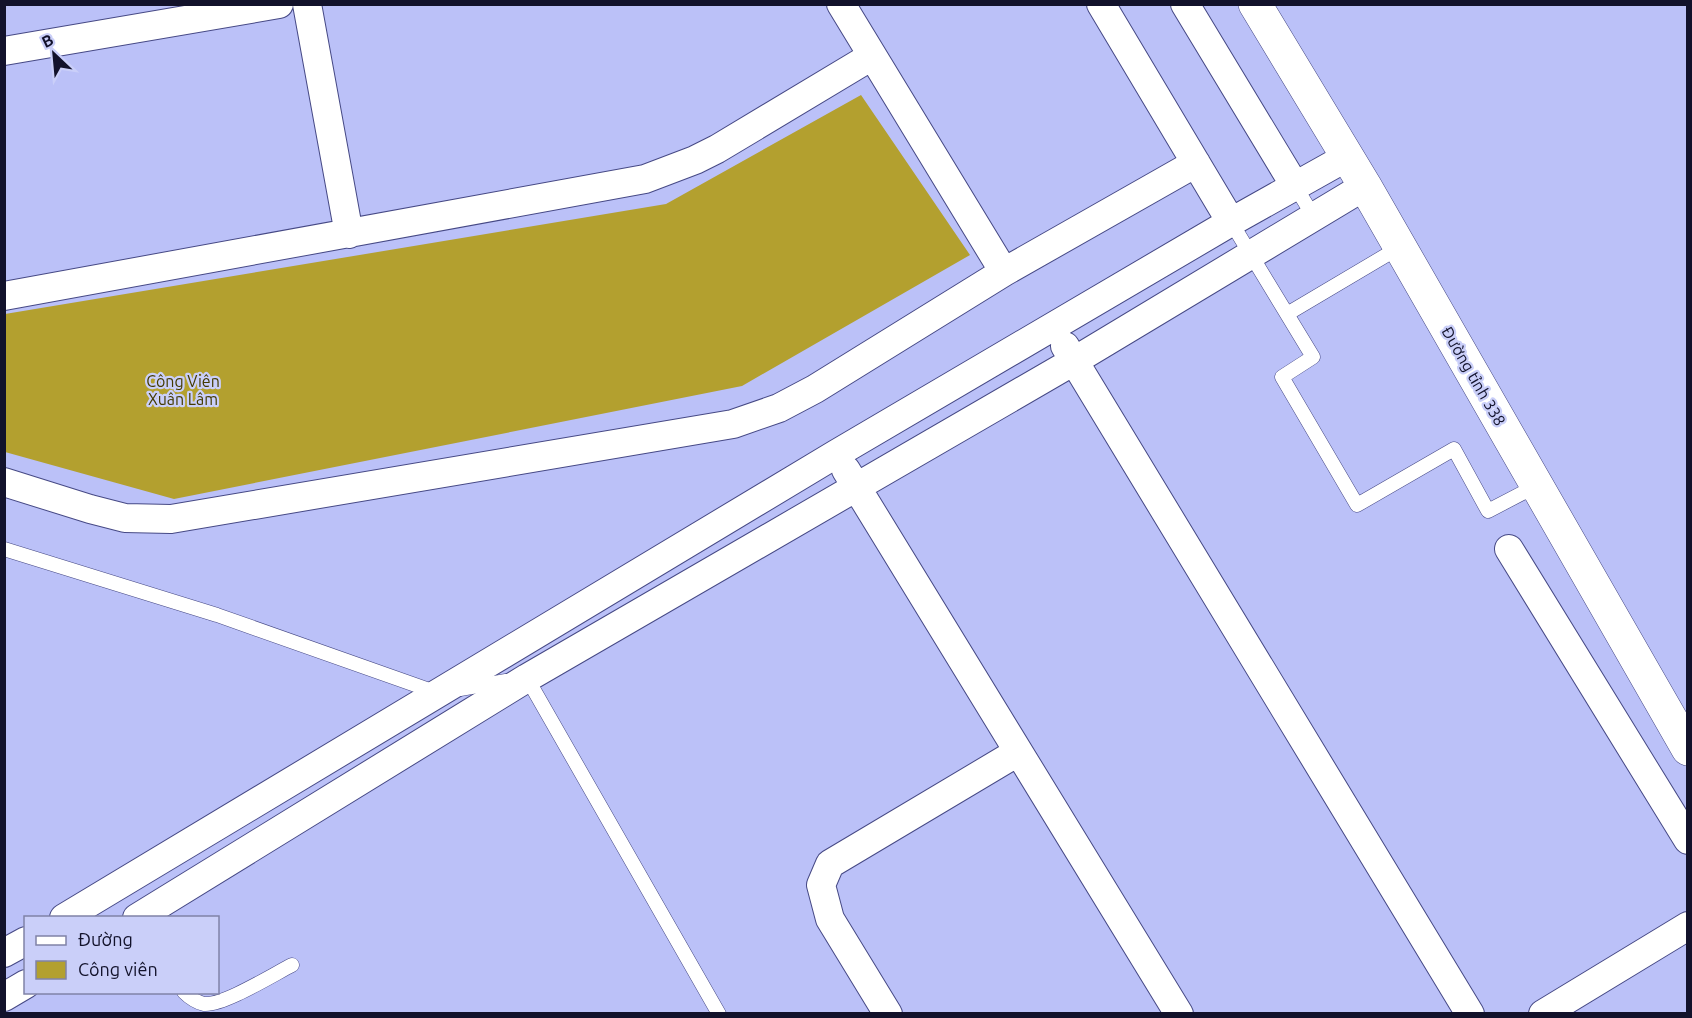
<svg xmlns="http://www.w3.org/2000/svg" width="1692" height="1018" font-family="Ubuntu,sans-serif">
<rect width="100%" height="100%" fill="#bbc1f8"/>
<!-- green -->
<path fill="#b3a02f" d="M861,95L970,255L742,386L174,499L5,452V314L666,204Z"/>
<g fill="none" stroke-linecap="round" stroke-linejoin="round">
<!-- service casing -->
<g stroke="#464985" stroke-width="15">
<path id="service" d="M1295,186L1314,217
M1231,222L1313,357L1282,377L1357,505L1454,449L1488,511L1536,486
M1287,314L1400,247
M4,549L217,615L438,693
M525,678H527L719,1014
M460,689L506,681
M184,992C190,998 196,1002 204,1004C223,1006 274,974 292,965"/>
</g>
<!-- minor casing -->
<g stroke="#464985" stroke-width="30">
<path id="minor" d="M307,4L349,234
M841,4L1004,272
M1101,4L1231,222
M1185,4L1295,186
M4,51L279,4
M4,296L645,179L695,160L717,149L872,56
M1065,346L1470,1014
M846,470L1179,1014
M4,482L90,509L125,518L171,519L733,424L779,408L815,389L1004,272L1196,163
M1509,549L1688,840
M64,918L836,454L1231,222L1347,157
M137,918L527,678L1074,361L1365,186
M4,953L26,941
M4,997L26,984
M888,1014L830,919L821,885L830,864L1018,752
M1543,1014L1688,926"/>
</g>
<!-- secondary casing -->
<g stroke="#464985" stroke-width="34">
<path id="secondary" d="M1255,4L1365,186L1688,749"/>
</g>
<!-- service -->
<use href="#service" stroke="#fff" stroke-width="14"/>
<!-- minor -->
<use href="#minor" stroke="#fff" stroke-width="28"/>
<!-- secondary -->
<use href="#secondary" stroke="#fff" stroke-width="33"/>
</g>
<g text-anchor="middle" stroke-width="4.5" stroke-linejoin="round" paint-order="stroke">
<!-- street labels -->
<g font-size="16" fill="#12122b" stroke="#cacff9">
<text transform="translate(1474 376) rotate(60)" y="6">Đường tỉnh 338</text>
</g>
<!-- park labels -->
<g font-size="16" fill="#433a00" stroke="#cacff9">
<text x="183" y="387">Công Viên<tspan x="183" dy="18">Xuân Lâm</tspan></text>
</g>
</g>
<!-- border -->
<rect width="1692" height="1018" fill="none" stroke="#12122b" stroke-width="12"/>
<!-- legend -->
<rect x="24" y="916" width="195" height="78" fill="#cacff9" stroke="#8083a7" stroke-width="1.5"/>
<rect x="36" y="936" width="30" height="9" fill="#ffffff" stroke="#8083a7" stroke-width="1.5"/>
<text x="78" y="946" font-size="18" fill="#12122b">Đường</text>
<rect x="36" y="961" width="30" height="18" fill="#b3a02f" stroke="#8083a7" stroke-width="1.5"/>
<text x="78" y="976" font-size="18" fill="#12122b">Công viên</text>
<!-- north arrow -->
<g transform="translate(54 54) rotate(334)" stroke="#cacff9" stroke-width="4.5" paint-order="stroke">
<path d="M0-4.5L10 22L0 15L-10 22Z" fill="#12122b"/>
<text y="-9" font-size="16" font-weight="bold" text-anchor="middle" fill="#12122b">B</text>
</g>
</svg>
